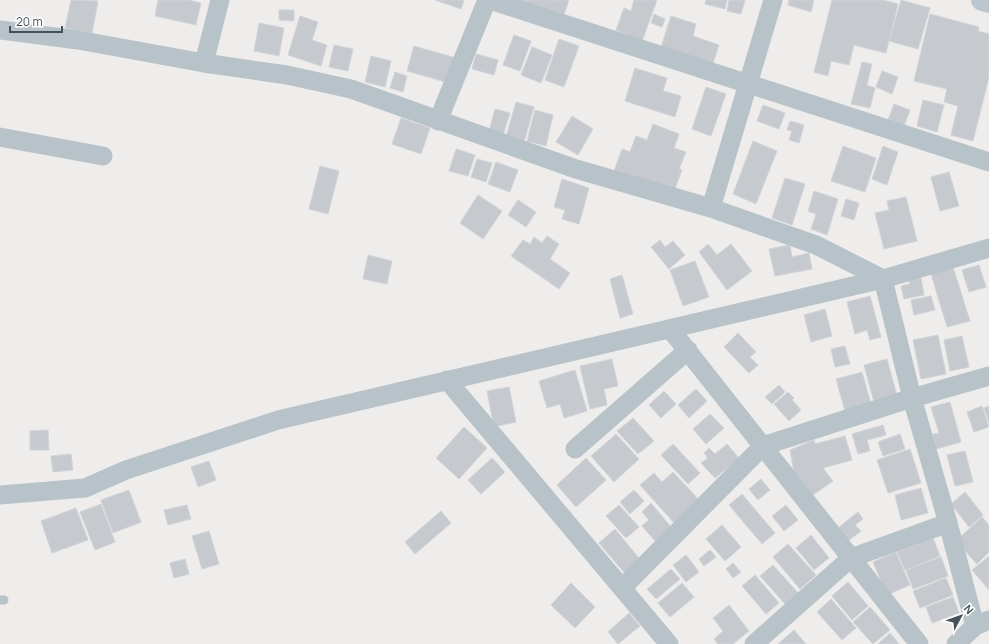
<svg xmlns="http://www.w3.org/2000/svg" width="989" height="644" font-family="Manrope,sans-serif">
<rect width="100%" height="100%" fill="#efecec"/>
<!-- building -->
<path fill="#c6cacf" stroke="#d0d3d8" d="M71,0L98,1L92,33L65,28Z
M158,0H188L201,3L196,25L155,16Z
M435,0H464L461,9Z
M515,0H569L563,17Z
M634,0H657L641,44L628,35L616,30L624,8L631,11Z
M706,0H727L725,9L705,4Z
M729,0H745L741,14L727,11Z
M789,0H814L811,12L788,5Z
M832,0H883L898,4L886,53L854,45L849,65L831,61L828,76L814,72Z
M901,0L930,8L918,49L889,41Z
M279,10H294V21L279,20Z
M654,14L665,19L662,27L651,23Z
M930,14L979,27L978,31L989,34V77L973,141L951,135L958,106L944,102L947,89L914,81Z
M300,16L318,22L312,40L327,45L321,66L288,55Z
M671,16L696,24L693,36L719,45L713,63L661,47Z
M259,23L284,28L279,56L254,51Z
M514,35L531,41L520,71L503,65Z
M559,39L579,46L564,87L545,80Z
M334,45L353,49L348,71L329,67Z
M414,46L456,58L449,83L407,71Z
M532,47L552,55L541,83L521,75Z
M476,54L498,60L494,75L472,69Z
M371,56L391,61L385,87L365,82Z
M862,62L872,64L867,85L875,88L870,108L851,104Z
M635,68L667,78L663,91L681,96L675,117L625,101Z
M882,71L898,77L892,94L876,87Z
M395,72L407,76L403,92L390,88Z
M706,87L726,94L711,136L692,129Z
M923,100L944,105L937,132L917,126Z
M516,102L534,107L524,142L506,137Z
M894,104L910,110L904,126L888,120Z
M763,105L785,113L779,129L757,121Z
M495,109L510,113L503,135L489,131Z
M535,110L553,115L546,146L527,141Z
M572,116L593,129L578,155L556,142Z
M401,118L430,128L421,154L392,144Z
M790,121L804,125L799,143L789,140L792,131L787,130Z
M653,124L679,134L674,148L686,152L679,169L682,170L673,194L614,171L622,149L630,152L636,136L647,140Z
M753,141L777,151L756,204L733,194Z
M843,146L876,158L865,192L831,181Z
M883,146L898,152L887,185L872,179Z
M456,149L475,155L468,176L449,171Z
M477,159L492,163L486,182L471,177Z
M496,162L518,170L510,192L488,184Z
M320,166L339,171L328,214L309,209Z
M949,172L959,206L940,211L931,177Z
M785,178L805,184L792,225L772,218Z
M562,179L589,188L579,224L562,219L565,210L554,207Z
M814,191L838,199L827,235L811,229L816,214L808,211Z
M478,195L502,211L483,239L460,223Z
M906,197L917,241L884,249L875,213L889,210L887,201Z
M846,199L859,203L854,220L841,216Z
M518,200L536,212L526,227L508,215Z
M547,236L559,244L550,259L570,273L559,289L511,256L523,240L530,244L534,237L542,243Z
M660,240L665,247L673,241L685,255L669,269L651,247Z
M708,244L717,255L731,244L752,271L727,290L699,252Z
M790,245L792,257L809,253L812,269L775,276L769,249Z
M368,255L392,261L387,284L363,279Z
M695,261L709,297L683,306L670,270Z
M979,265L986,287L969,292L962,270Z
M953,267L970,321L947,327L931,274Z
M622,275L633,314L620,318L610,279Z
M921,278L924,295L904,299L901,286L910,284L909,280Z
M870,296L881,337L870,340L867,330L855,334L847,302Z
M931,296L935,310L914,315L911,300Z
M825,309L832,336L811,342L804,315Z
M738,333L756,352L750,357L758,365L749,373L724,347Z
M938,335L946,374L921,379L913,340Z
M962,336L969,367L950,371L944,340Z
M845,346L850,364L835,367L831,349Z
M612,359L618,386L604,389L607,405L590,409L580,366Z
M887,359L897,396L874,402L864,365Z
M575,370L587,411L564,418L560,404L547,408L539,381Z
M862,372L871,404L845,411L836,379Z
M779,385L785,392L772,404L765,397Z
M509,387L516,422L494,427L487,391Z
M696,389L707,401L689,418L678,405Z
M664,391L676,404L661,418L649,405Z
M788,392L794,398L792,400L801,410L789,421L774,404Z
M950,402L961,442L936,449L933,434L939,433L931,407Z
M982,406L989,427L974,432L967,412Z
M989,406V423L984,408Z
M710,414L724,428L706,444L693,429Z
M633,418L654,441L638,454L617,431Z
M883,425L886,435L867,440L870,451L858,454L852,434Z
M464,427L487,448L459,479L436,458Z
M48,430L49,450H30V431Z
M616,434L639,459L614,482L591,456Z
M900,434L905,449L883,456L878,442Z
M845,436L852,460L823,468L833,481L813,495L794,472L790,450L814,440L815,444Z
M673,444L700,473L688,484L661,455Z
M727,444L739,458L715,478L701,463L708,458L704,453L709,448L715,454Z
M910,449L921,483L888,493L877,460Z
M965,451L973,482L955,486L947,455Z
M71,454L73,470L53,472L51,456Z
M492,458L505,472L481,494L468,480Z
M586,458L606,480L576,507L557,485Z
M209,461L216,480L198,487L191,467Z
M673,472L700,501L675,524L640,485L654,473L662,482Z
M761,479L770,490L758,500L749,489Z
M921,488L928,513L901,520L895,495Z
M129,490L141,522L113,533L101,500Z
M634,490L644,501L630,514L620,502Z
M965,492L983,515L969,527L951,504Z
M742,494L775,533L762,544L729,505Z
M651,503L672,528L656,542L642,526L649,520L642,512Z
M101,504L115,542L95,550L80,512Z
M187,505L191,519L168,525L164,510Z
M619,505L639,527L626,538L606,516Z
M786,505L798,520L784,531L772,516Z
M76,508L88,540L52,553L41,521Z
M441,511L451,523L415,554L405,542Z
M858,512L863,519L855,525L861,531L848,541L838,528Z
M982,517L989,525V552L977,564L956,541Z
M722,525L741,547L725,561L706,539Z
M615,529L643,563L628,577L599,543Z
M209,531L219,564L202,569L192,536Z
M811,535L829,558L814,570L796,548Z
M933,538L940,556L905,570L897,552Z
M788,544L816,575L800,589L773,557Z
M710,550L716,557L704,566L699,559Z
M896,552L910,585L887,595L873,562Z
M686,555L699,572L686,582L673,565Z
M989,556V590L972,570Z
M941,557L948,576L913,589L906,570Z
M185,559L189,574L174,578L170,563Z
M733,563L741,572L733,578L726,569Z
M773,565L799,594L786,605L760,576Z
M671,569L680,579L656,599L647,589Z
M755,575L779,603L766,614L742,586Z
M946,578L953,595L920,608L913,591Z
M848,582L868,606L852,620L832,596Z
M571,583L595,607L575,628L551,605Z
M682,583L694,597L670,617L658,603Z
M953,597L959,613L932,623L926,607Z
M831,599L856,628L842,640L817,612Z
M729,605L749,631L733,644H718L714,639L723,631L713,618Z
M870,607L890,630L873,644L853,622Z
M629,613L640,626L618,644L608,632Z
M794,630L806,644H778Z
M890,633L899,644H878Z"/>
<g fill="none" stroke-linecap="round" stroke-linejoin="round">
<!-- lane -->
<path stroke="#b8c2c9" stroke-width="9" d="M0,600H4"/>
<!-- street -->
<path stroke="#b8c2c9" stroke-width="19" d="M490,0L989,162
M0,30L78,40L204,63L287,75L351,89L576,169L711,208L816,245L883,279L912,398L948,523L975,626
M204,63L220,0
M438,121L487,0
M0,137L103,156
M711,208L773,0
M671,330L919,644
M447,380L669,644
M575,449L688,350
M0,495L85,488L126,470L278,420L883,279L989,248
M622,588L763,446L912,398L989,376
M754,644L851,558L948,523
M956,644L975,626L989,620"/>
<!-- secondary -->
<path stroke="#bac6d0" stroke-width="22" d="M982,0L989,2"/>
</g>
<!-- north arrow -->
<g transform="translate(961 616) rotate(49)" stroke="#ffffff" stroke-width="3" paint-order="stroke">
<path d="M0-3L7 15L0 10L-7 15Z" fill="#455159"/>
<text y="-6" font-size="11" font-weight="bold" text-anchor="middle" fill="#455159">N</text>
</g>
<!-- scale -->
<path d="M10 26v6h52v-6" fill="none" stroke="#455159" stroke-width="2"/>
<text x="16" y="26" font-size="12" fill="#455159" stroke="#ffffff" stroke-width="3" paint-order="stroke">20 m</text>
</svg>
